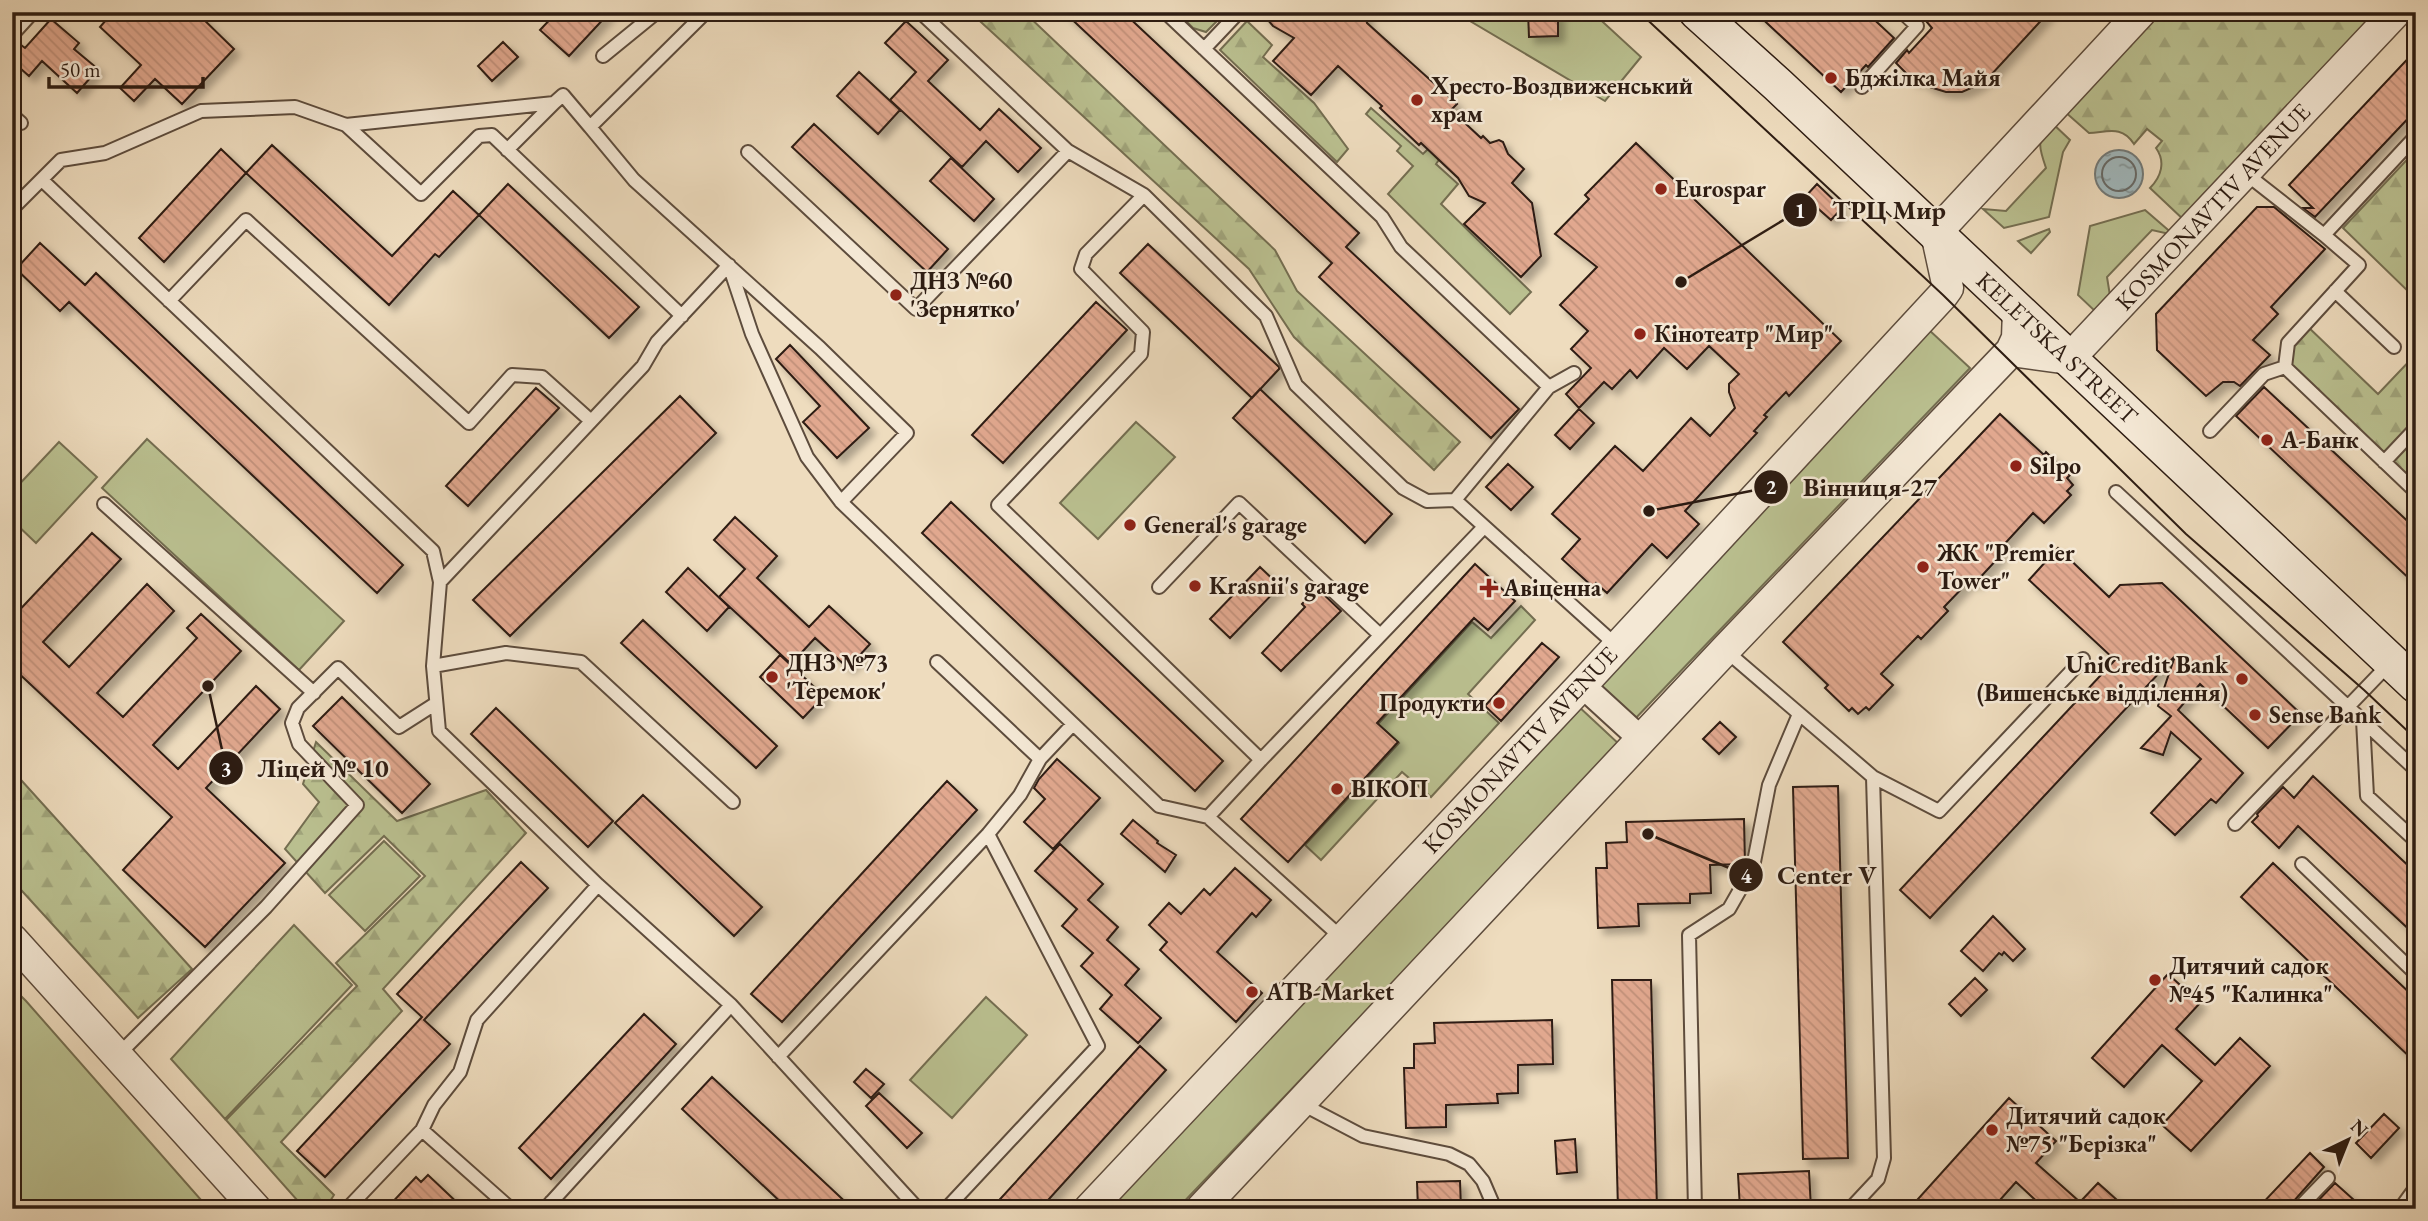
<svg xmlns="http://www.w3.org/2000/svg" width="2428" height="1221" font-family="'EB Garamond',serif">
<defs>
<pattern id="forest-firs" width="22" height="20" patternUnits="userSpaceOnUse" patternTransform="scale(1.75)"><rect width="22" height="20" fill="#bac090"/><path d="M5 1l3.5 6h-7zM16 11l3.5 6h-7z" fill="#a0a47b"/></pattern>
<pattern id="water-ripples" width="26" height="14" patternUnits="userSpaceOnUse" patternTransform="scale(1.75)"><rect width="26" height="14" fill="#a0b8bd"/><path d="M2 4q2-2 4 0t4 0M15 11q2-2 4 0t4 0" fill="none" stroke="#839598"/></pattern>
<pattern id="building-back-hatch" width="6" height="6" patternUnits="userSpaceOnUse" patternTransform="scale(1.75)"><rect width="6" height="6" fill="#e1a88f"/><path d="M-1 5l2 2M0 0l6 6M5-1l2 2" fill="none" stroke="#c1907a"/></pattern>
<filter id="shadow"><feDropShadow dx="6" dy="6" stdDeviation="3.5" flood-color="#0004"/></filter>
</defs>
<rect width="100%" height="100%" fill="#eedcbe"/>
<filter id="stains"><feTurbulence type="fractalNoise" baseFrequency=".00286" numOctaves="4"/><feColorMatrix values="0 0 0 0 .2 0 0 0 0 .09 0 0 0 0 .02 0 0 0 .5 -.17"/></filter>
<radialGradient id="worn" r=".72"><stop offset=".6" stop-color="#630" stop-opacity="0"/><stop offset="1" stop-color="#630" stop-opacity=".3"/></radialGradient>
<!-- green -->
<path fill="#bac090" stroke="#746e51" stroke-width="2" d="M1471,12H1592L1641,57L1605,101L1465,18Z
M1371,108L1423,154L1429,148L1441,157L1436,164L1458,184L1441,204L1531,292L1510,314L1388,194L1413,166L1397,151L1401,146L1366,114Z
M2051,122L2070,140L2063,152L2049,217L2004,228L1983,209L2006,211L2046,168C2038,145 2037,142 2051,122Z
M2145,210L2174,235L2152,230L2107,277L2111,302L2098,314L2078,295L2090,226Z
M2049,229L2050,232L2031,253L2018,241Z
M1928,329L1970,368L1633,721L1593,685Z
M1136,422L1175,457L1098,539L1060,503Z
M147,439L344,621L299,670L102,488Z
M59,442L97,477L36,543L12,520V492Z
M1521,606L1535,620L1468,694L1499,723L1431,797L1402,772L1321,860L1305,845L1399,743L1378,724L1472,622L1491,638Z
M1577,705L1620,745L1177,1209H1101Z
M384,841L420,876L365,931L329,895Z
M294,925L352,985L225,1119L171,1059Z
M12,987L26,1001L209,1209H12Z
M986,997L1027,1035L952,1118L910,1080Z"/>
<!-- forest -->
<path fill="url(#forest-firs)" stroke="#746e51" stroke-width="2" d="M970,12H1024L1275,250L1297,291L1460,442L1434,470L1294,337L1249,269Z
M1177,12H1218L1222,16L1206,32L1193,28Z
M2155,12H2381L2185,221L2150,188C2161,177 2166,162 2156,148L2162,141L2147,129L2134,144C2122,125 2108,132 2089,133L2064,111Z
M1247,21L1272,45L1263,57L1314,103L1348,149L1337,162L1220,50Z
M2416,150V299L2343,228Z
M2305,324L2378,394L2416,354V492L2285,367L2288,343Z
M316,742L397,821L486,790L526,833L383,989L402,1011L281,1142L334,1195L325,1209H305L226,1120L357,986L336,963L425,876L384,836L325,893L285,849L319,802L303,784Z
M12,770L192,969L138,1018L12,880Z"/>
<!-- water -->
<path fill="url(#water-ripples)" stroke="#727a79" stroke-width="2" d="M2095 174a24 24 0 1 1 48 0a24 24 0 1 1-48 0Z"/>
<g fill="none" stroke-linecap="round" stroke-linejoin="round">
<!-- shore -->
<path stroke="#666a68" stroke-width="2" d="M2102 174a17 17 0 1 1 34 0a17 17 0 1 1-34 0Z"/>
</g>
<!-- building -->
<path fill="url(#building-back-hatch)" stroke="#2d1c12" stroke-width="2" filter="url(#shadow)" d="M113,12H196L234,49L182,104L155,79L134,101L120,88L141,65L100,27Z
M557,12H610L569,56L540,30Z
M1064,12H1123L1359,233L1346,247L1519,409L1491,438L1319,277L1332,263Z
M1261,12H1366L1367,23L1457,104L1451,110L1481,138L1483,136L1490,143L1499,140L1503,142L1508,154L1524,169L1512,183L1532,203L1541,256L1521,277L1464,224L1485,203L1469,196L1458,178L1421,143L1419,145L1380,108L1382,106L1338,66L1311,95L1273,61L1294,38L1273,26Z
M1528,12H1558V36L1529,37Z
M1755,12H1866L1894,38L1868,67L1866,65L1841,92Z
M1934,12H2049L1991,75L1976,86L1962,92H1946L1930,87L1917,78L1914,81L1896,63L1907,50L1909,53L1932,28L1926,21Z
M51,19L79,43L74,49L98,69L77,93L42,61L29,76L12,61V44L17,42L25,48Z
M906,21L948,60L928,81L980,130L999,109L1041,148L1018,172L986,141L962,167L890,100L916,72L885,43Z
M503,42L518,57L492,81L478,66Z
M2416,50V110L2315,217L2303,208H2313L2289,185Z
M859,72L900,110L878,134L837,96Z
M814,124L948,249L927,272L792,147Z
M1636,143L1841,341L1789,396L1786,392L1764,415L1767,417L1754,431L1757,433L1685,511L1699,524L1667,558L1652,544L1607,593L1596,583L1593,587L1562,559L1580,539L1552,514L1615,446L1643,471L1691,418L1710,436L1735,408L1729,392V384L1739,374L1709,346L1687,369L1664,348L1637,378L1630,370L1612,389L1604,382L1579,408L1566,394L1591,368L1571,349L1588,331L1560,305L1597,267L1555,234L1589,199L1585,195Z
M272,145L392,256L453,191L479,215L439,257L435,254L389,305L246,173Z
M221,149L246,173L164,262L139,238Z
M951,158L994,199L974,221L930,181Z
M508,184L639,307L609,338L479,215Z
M1817,184L1842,208L1831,220L1805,197Z
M2257,207H2274L2325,249L2271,307L2278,314L2253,340L2270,355L2240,386L2234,382H2223L2206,396L2157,350L2156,314Z
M40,243L85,285L96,273L403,565L377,593L69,302L60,311L16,269Z
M1148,244L1279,367V369L1252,398L1120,273Z
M1096,302L1127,330L1003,463L972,435Z
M790,345L869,428L837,458L803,422L820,406L776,359Z
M2264,387L2416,529V585L2236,416Z
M536,388L559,408L468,506L446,486Z
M1260,389L1392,514L1365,543L1233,418Z
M680,396L716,433L510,636L473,600Z
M1579,409L1594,423L1570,449L1555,435Z
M2000,414L2044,455L2046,452L2070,475L2067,478L2073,485L2067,491L2071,495L2044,523L2033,513L1998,551L2001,555L1975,583L1971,579L1944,607L1948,611L1921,639L1918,636L1881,674L1893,685L1869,710L1866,707L1858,714L1852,708L1849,711L1825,688L1828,685L1783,642Z
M1508,464L1533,487L1511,510L1486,487Z
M951,502L1223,761L1195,791L922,533Z
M735,517L777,556L757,578L809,627L829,606L870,644L848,668L815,638L791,664L719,597L745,569L714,540Z
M92,533L121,559L43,642L69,667L147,584L174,611L97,693L123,717L197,638L187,628L201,614L241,651L153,745L178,769L256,686L280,709L206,788L285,863L205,947L123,870L172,817L12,667V618Z
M2058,548L2109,597L2120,585L2162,583L2301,714L2268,748L2200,684L2178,710L2243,773L2216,803L2211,799L2175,835L2151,813L2201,759L2171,732L2163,755L2141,748L2171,716L2158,706L2175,656L1930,918L1900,890L2115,660L2029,580Z
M1475,564L1515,601L1488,630L1474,618L1377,723L1398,742L1288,862L1241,819Z
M1260,567L1280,586L1230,638L1210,619Z
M688,568L729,607L707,631L666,592Z
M1317,588L1341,611L1281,671L1262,653L1305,607L1302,604Z
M643,620L777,746L756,768L621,643Z
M1542,643L1559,657L1501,721L1485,706Z
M780,655L824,696L803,718L760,677Z
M342,697L430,784L402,813L313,726Z
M496,708L613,821L588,847L471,734Z
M1720,722L1736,737L1719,754L1703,739Z
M1057,759L1100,798L1053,849L1024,822L1045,799L1034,788L1039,779Z
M2313,776L2416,873V936L2298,826L2279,848L2252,822L2258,816L2257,814L2283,787L2294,798Z
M947,781L977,810L782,1022L751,994Z
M1838,786L1848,1158L1803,1159L1793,787Z
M643,795L762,907L734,936L615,823Z
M1744,819L1745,864L1710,865L1711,893L1690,894V903L1638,904L1639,926L1598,928L1596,868H1607L1606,843L1627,842L1626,822Z
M1133,820L1158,841L1157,843L1176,855L1165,872L1121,834Z
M1060,844L1103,884L1088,900L1118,927L1107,940L1139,969L1125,985L1161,1018L1138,1043L1100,1009L1112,995L1081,966L1093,953L1062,926L1077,909L1035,871Z
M521,862L548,888L424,1020L450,1044L325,1177L297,1151L422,1017L397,994Z
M2273,863L2416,999V1063L2241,897Z
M1235,868L1271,900L1256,917L1252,913L1217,952L1262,993L1236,1022L1160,950L1167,942L1149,925L1169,903L1181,914L1204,889L1210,895Z
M1993,916L2025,949L2013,961L2004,952L2002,955L1999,953L1983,971L1961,951Z
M2168,974L2200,1003L2176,1029L2215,1065L2240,1038L2270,1066L2191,1151L2162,1125L2202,1081L2162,1045L2124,1087L2092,1058Z
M1975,978L1987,990L1961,1016L1949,1004Z
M1612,980H1651L1657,1209H1618Z
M644,1014L676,1044L551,1179L519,1148Z
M1552,1020L1553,1064L1518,1065V1093L1497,1094L1498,1103L1446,1105V1127L1406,1128L1404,1068H1414V1044L1435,1043L1434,1023Z
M1140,1046L1166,1070L1040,1209H991Z
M866,1069L884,1084L871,1098L854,1082Z
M712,1077L853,1209H788L682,1109Z
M879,1093L922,1133L907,1148L866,1106Z
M2009,1098L2056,1141L2036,1163L2080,1202L2098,1183L2127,1209H2045L2016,1182L1992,1209H1909Z
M2384,1114L2399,1128L2371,1158L2356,1143Z
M1575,1139L1577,1172L1557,1174L1555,1141Z
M2310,1153L2324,1167L2292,1203L2289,1209H2257Z
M1809,1171L1811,1209H1740L1738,1174Z
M428,1175L464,1209H386L416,1177L421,1182Z
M1460,1181L1461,1209H1418L1417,1182Z
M2335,1183L2364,1209H2310Z"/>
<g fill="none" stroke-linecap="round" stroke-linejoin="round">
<!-- service casing -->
<g stroke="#5d4c3d" stroke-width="16">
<path id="service" d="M920,12L1068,151L1144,195
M1165,12L1382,217L1401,247L1549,387
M12,35L33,12
M1204,49L1239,12
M603,56L657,12
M1862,87L1917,26L1902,12
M12,115L21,123
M346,125L421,194L479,136L492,135L682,316
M590,127L634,180L820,348L907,433L841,502
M2416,136L2324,235L2359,265L2288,343L2285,367L2416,492
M507,150L554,103
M748,152L916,309L1068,151
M2245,173L2324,235
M42,180L433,551L440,582L433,666L439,731L598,885L731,1005L918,1209
M12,209L61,160L105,153L201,111L295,107L346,125L554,103L563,95L590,127L706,12
M2335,291L2394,347
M169,301L246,220L469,423L512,375L542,377L591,421
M1574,373L1549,387L1455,500L1617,646
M2210,431L2264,374L2285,367
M2384,462L2416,428
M2116,492L2416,770
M104,504L314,693
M440,582L643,366L657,342L729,265L752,334L807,457L841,502L1159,806L1208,817
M1159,587L1239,503L1380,635
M1725,650L1873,777L1884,1158L1878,1179L1850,1209
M937,662L1040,759
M433,666L506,653L581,662L733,802
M2363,720L2367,796L2416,841
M1261,760L1484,527
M1873,777L1939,811L2083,659
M2235,824L2391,662
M2302,864L2416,974
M1343,939L1208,817L1261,760L998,505L1141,354L1143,332L1081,269L1086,254L1144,195L1266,316L1296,385L1403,488L1427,501L1455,500
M118,1055L266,907L357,805L299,744L292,723L298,708L338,668L399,727L435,704
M778,1057L988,834L1020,795L1040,759L1073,724
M1300,1103L1363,1136L1449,1154L1469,1164L1483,1181L1495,1209
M422,1130L511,1209
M551,1202L567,1209
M347,1209L422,1130L434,1105L460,1072L477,1020L598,885
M545,1209L731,1005
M946,1209L1098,1046L988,834
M1695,1209L1689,935L1729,909L1753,867L1769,785L1799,714
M2298,1209L2328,1178
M2400,1209L2416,1187"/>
</g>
<!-- minor casing -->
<g stroke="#5d4c3d" stroke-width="28">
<path id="minor" d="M1582,685L1641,739"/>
</g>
<!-- tertiary casing -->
<g stroke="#5d4c3d" stroke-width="33">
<path id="tertiary" d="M2011,351L2069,359L2396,12
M12,939L256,1209
M1089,1209L1582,685L1943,295L1948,288L1936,233L2141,12
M1201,1209L1725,650L2011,351L2017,338L2018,310"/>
</g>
<!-- secondary casing -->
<g stroke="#2d1c12" stroke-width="38">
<path id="secondary" d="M1697,12L1778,85L2416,685"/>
</g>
<!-- service -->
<use href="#service" stroke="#f4e8d5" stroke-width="12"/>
<!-- minor -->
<use href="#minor" stroke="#f4e8d5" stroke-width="24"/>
<!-- tertiary -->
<use href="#tertiary" stroke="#f4e8d5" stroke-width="30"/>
<!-- secondary -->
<use href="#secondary" stroke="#f4e8d5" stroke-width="35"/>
<!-- tram -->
<path stroke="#2d1c12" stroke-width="2" d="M1639,12L1943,295L2186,534L2364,690L2416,739"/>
</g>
<!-- markers -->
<g fill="#8f2418" stroke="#f4e8d5" stroke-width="2.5">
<circle cx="1831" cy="78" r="7"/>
<circle cx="1417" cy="100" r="7"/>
<circle cx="1661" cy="189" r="7"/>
<circle cx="896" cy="295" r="7"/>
<circle cx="1640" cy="334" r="7"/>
<circle cx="2267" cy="440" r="7"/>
<circle cx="2016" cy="466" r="7"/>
<circle cx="1130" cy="525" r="7"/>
<circle cx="1923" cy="567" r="7"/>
<circle cx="1195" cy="586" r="7"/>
<path d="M1485.5 577.5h7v7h7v7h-7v7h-7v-7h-7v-7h7z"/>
<circle cx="772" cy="677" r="7"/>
<circle cx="2242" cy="679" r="7"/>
<circle cx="1499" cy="703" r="7"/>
<circle cx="2255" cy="715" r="7"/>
<circle cx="1337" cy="789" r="7"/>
<circle cx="2155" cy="980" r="7"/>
<circle cx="1252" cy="992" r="7"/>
<circle cx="1992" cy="1130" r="7"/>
</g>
<g text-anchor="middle" stroke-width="5" stroke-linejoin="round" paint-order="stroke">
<!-- poi labels -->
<g font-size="24" font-weight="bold" fill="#2d1c12" stroke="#f4e8d5" text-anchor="start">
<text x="1845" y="86">Бджілка Майя</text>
<text x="1431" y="94">Хресто-Воздвиженський<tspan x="1431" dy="28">храм</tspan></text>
<text x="1675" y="197">Eurospar</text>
<text x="910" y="289">ДНЗ №60<tspan x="910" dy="28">'Зернятко'</tspan></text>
<text x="1654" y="342">Кінотеатр "Мир"</text>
<text x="2281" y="448">А-Банк</text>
<text x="2030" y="474">Silpo</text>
<text x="1144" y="533">General's garage</text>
<text x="1937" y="561">ЖК "Premier<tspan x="1937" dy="28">Tower"</tspan></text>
<text x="1209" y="594">Krasnii's garage</text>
<text x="1503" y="596">Авіценна</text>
<text x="786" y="671">ДНЗ №73<tspan x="786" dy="28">'Теремок'</tspan></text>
<text x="2228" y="673" text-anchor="end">UniCredit Bank<tspan x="2228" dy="28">(Вишенське відділення)</tspan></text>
<text x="1485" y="711" text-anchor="end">Продукти</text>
<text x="2269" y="723">Sense Bank</text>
<text x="1351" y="797">ВІКОП</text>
<text x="2169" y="974">Дитячий садок<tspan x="2169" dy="28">№45 "Калинка"</tspan></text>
<text x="1266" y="1000">ATB-Market</text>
<text x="2006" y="1124">Дитячий садок<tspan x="2006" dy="28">№75 "Берізка"</tspan></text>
</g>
<!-- street labels -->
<g font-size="24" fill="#2d1c12" stroke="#f4e8d5">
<text transform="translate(2213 207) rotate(-47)" y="8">KOSMONAVTIV AVENUE</text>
<text transform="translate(2057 348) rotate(43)" y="8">KELETSKA STREET</text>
<text transform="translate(1520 750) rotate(-47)" y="8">KOSMONAVTIV AVENUE</text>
</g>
</g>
<!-- callouts -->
<path fill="none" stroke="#2d1c12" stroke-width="2.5" d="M1681 282L1800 210M1649 511L1771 487M208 686L226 768M1648 834L1746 875"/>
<g fill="#2d1c12" stroke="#f4e8d5" stroke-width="2.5">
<circle cx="1681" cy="282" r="7"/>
<circle cx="1649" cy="511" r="7"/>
<circle cx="208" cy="686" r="7"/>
<circle cx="1648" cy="834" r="7"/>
<circle cx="1800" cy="210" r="18"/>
<circle cx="1771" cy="487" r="18"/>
<circle cx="226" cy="768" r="18"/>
<circle cx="1746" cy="875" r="18"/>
</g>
<g font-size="21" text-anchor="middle" font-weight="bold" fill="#fff">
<text x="1800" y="218">1</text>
<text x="1771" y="494">2</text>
<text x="226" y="776">3</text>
<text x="1746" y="883">4</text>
</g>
<g font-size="26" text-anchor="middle" font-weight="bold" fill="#2d1c12" stroke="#f4e8d5" stroke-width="5" stroke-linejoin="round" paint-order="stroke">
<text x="1889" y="219">ТРЦ Мир</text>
<text x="1870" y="496">Вінниця-27</text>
<text x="323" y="777">Ліцей № 10</text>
<text x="1827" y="884">Center V</text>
</g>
<!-- margin -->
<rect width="2428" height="1221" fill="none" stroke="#eedcbe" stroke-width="42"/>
<rect x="14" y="14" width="2400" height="1193" fill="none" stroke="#2d1c12" stroke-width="3.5"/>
<rect x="21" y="21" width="2386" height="1179" fill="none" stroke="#2d1c12" stroke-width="2"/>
<!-- north arrow -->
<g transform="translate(2348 1140) rotate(43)" stroke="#f4e8d5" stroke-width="5" paint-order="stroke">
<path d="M0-5L12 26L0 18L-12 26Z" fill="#2d1c12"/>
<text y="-10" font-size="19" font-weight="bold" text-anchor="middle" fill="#2d1c12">N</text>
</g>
<!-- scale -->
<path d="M49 77v10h154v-10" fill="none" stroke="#2d1c12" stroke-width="3.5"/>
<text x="60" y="77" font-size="21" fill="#2d1c12" stroke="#f4e8d5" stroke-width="5" paint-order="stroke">50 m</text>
<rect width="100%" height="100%" filter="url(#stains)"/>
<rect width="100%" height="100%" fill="url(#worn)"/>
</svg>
